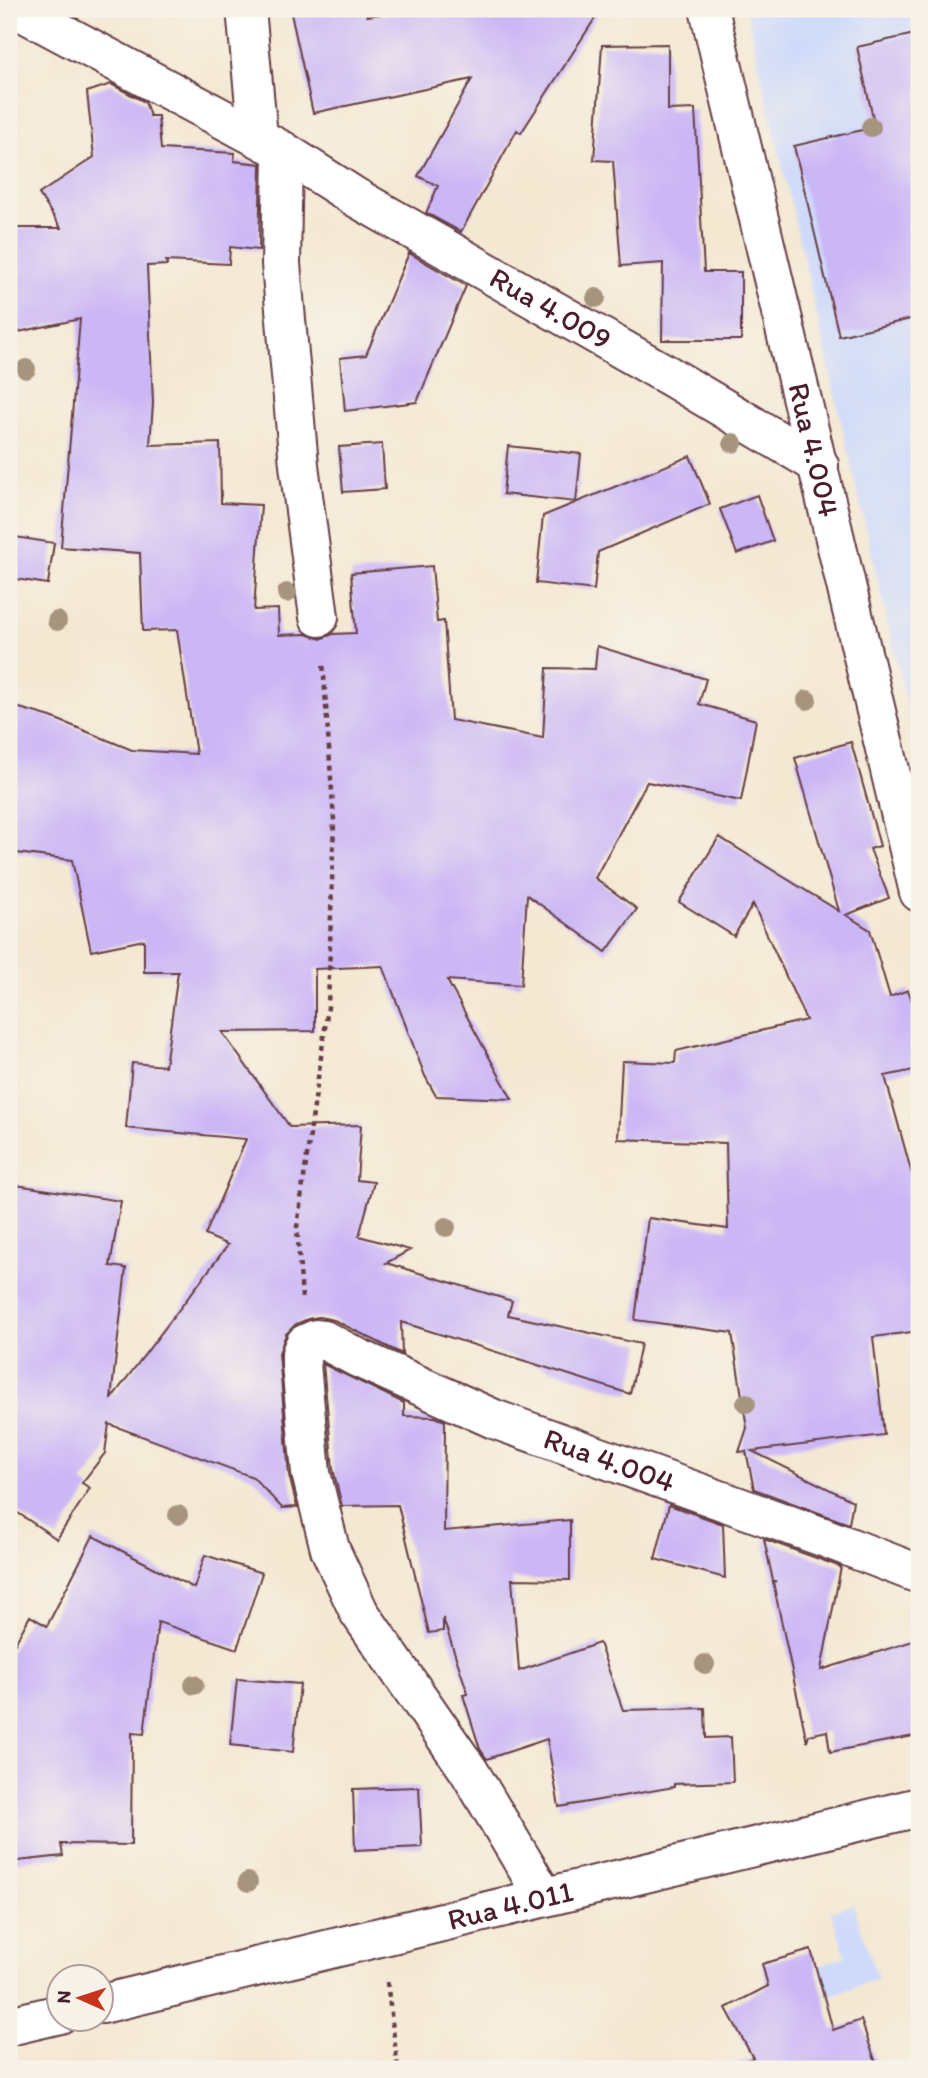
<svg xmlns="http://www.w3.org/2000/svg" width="928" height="2078" font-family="Itim,sans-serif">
<rect width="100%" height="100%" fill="#f7f3e8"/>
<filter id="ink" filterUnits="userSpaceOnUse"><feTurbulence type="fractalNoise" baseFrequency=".0143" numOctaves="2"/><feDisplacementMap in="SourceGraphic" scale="14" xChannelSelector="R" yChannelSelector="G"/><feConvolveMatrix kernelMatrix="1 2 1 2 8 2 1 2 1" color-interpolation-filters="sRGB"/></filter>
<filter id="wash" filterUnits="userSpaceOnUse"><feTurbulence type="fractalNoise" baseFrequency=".00686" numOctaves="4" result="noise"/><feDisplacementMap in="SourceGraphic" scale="28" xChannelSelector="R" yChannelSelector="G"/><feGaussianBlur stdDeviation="1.57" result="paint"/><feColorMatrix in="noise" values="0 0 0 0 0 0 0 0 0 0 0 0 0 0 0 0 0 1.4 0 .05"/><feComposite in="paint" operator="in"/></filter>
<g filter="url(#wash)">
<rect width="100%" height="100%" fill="#f4e8d3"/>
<!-- built -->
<path fill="#cfdafa" d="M746,9H919V759Z
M853,1904L878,1979L829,1996L819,1966L846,1956L831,1912Z"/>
<g id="blocks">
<!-- building -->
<path fill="#cbb6f6" d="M290,9H366L367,16L414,9H601L521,133L517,130L461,232L426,213L438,186L418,176L472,79L313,113Z
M919,33V317L839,336L794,146L875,127L857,47Z
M668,44V110L695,109L704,272H741V340H662L663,263L621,266L613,161L594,160L602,45Z
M111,84L145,102L150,116H158L161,149L235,153L234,161L261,164L259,250L230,247L229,264L166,261L167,265L147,266L153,403L150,445L220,443L221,503L261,505L254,610L278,609L279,635L307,634L321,639L333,634L356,633L351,573L432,566L437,622L444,621L451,720L543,738L547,668L595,669L597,646L706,679L699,704L756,720L741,801L647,782L595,878L637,909L606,952L527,895L521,985L447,980L512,1099L436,1096L425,1076L383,966L315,969V1031L222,1032L290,1127L361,1125L357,1180L374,1182L359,1236L410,1250L386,1263L512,1301L508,1315L641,1344L630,1394L401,1322L402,1354L334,1320L319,1317L308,1319L296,1324L286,1334L279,1353L289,1475L297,1507L282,1508L253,1477L109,1424L105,1453L82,1483L90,1488L57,1539L9,1507V1184L121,1201L110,1266L126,1268L111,1399L228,1245L205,1235L246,1139L126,1128L132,1063L165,1066L178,972H144V940L91,951L72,860L9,852V705L51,717L132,750L196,754L177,630L143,631L140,553L61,547L80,319L9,334V228H61L39,194L94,157L87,92Z
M409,253L466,286L417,402L345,411L340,358L366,355Z
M382,444L385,489L343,492L339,447Z
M508,446L581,454L576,502L503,494Z
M690,456L710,504L598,552L594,590L536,583L543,516Z
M757,495L773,541L737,554L720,509Z
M9,536L54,543L48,584L9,578Z
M851,742L880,846L870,849L889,898L846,915L870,930L890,997L908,990L919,1020V1069L885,1076L919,1200V1331L873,1337L884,1435L752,1451L853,1501L849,1524L754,1489L746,1451L739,1452L747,1428L732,1333L635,1320L648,1218L728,1229L726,1143L618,1139L622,1061L675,1063L676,1051L806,1020L753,904L734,936L679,902L719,837L839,911L795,758Z
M323,1364L404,1403V1416L435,1417L445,1421L444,1531L570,1520V1580L512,1579L519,1671L599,1643L623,1710L705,1708L706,1738L731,1737L733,1782L674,1784V1787L559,1807L547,1739L487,1759L480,1749L463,1695L468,1694L443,1618V1631L429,1633L398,1505L342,1506L333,1469Z
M669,1505L723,1524L725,1578L655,1559Z
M93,1536L194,1588L205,1555L262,1573L237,1649L158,1622L144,1734L132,1733L131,1845L61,1844L63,1856L9,1862V1654L30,1616L47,1626Z
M764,1539L841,1567L821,1670L919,1639V1735L830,1752L827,1731L809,1735L807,1742L773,1582L776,1581H773Z
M237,1679L300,1684L293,1752L230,1745Z
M419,1787L422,1847L355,1850L353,1789Z
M811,1950L833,2030L861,2020L878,2069H739L738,2063L753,2058L726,2008L768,1986L762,1964Z"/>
</g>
</g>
<g filter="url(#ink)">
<use href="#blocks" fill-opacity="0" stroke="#643d44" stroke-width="2"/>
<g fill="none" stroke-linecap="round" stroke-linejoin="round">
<!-- minor casing -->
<g stroke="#643d44" stroke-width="42">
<g id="minor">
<path id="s1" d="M17,9L283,151L355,197L671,377L819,465"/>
<path d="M246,9L258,137"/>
<path id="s2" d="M709,9L919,892"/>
<path d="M283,151L281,264L299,465L319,617"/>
<path id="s3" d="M544,1897L469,1771L359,1612L330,1549L311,1473L301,1364V1353L305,1344L316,1339L324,1340L358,1358L494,1419L823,1537L919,1574"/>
<path id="s4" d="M102,2004L919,1807"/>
<path d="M9,2026L60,2014"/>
</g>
</g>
<!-- path -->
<path stroke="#643d44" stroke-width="4.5" stroke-dasharray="5 5" stroke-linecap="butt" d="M302,1298L297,1227L328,1007L334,821L323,662
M387,1982L398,2069"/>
<!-- minor -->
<use href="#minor" stroke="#fff" stroke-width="38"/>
</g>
<!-- trees -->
<g fill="#a7947f">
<circle cx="871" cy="127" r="10"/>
<circle cx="596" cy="298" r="10"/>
<circle cx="26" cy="369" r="10"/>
<circle cx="733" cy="443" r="10"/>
<circle cx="287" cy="593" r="10"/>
<circle cx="57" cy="621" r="10"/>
<circle cx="807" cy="700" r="10"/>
<circle cx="446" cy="1227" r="10"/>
<circle cx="746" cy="1403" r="10"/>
<circle cx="178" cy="1515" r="10"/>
<circle cx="705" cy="1664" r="10"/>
<circle cx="194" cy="1685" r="10"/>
<circle cx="248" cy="1882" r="10"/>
</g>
</g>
<g text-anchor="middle" stroke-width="5" stroke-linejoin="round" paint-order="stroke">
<!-- street labels -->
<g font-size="30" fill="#4a1f2b" stroke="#f7f3e8">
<text dy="10" stroke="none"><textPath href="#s1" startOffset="612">Rua 4.009</textPath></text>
<text dy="10" stroke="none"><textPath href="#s2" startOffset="453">Rua 4.004</textPath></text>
<text dy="10" stroke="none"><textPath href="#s3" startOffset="948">Rua 4.004</textPath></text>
<text dy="10" stroke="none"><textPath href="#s4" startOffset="420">Rua 4.011</textPath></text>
</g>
</g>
<!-- margin -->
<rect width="928" height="2078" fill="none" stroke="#f7f3e8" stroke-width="35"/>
<!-- north arrow -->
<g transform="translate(80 1998) rotate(273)"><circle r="33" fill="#f7f3e8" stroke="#b29e9c" stroke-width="2"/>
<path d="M0-5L12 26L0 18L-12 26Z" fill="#c8321e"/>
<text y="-10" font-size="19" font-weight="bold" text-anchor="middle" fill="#4a1f2b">N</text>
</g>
</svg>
